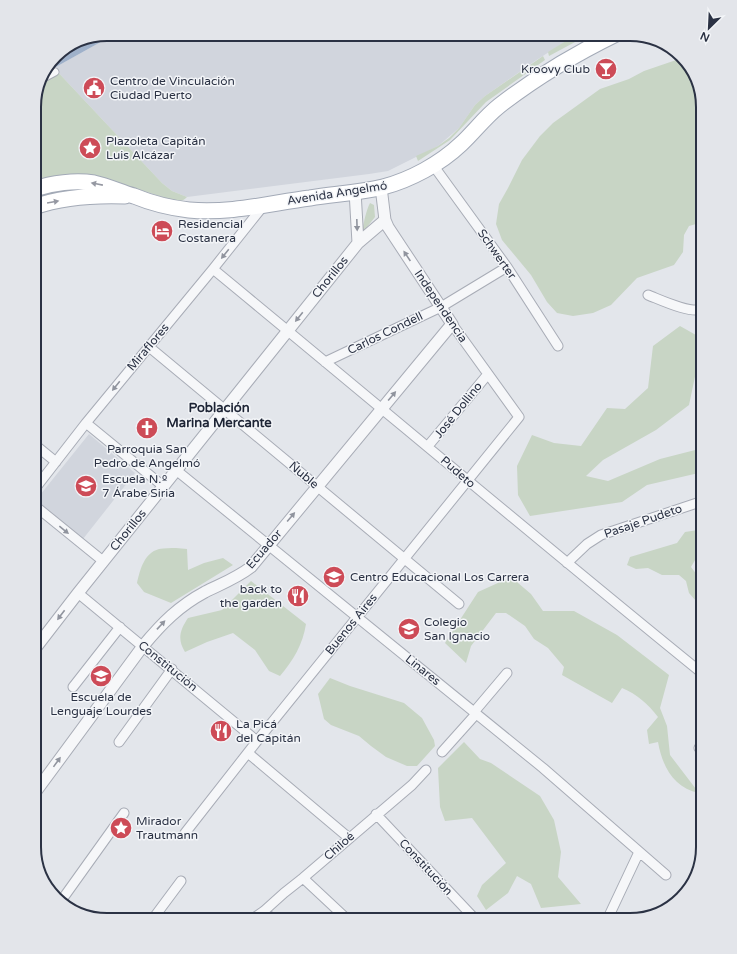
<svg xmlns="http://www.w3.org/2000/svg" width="737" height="954" font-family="'Varela Round',sans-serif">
<rect width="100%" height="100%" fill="#e3e6eb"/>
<!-- built -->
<path fill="#d1d5dd" d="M115,34H577L535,61L485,96L475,105L459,128L438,146L388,171L369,174L187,197L172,191L162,183L54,68Z
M89,434L135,473L83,539L36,500Z"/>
<!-- green -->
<path fill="#c8d5c5" d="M577,34H590L549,56L548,52Z
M543,56L545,60L486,102L450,140L418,161L416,156L438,146L449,138L459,128L475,105L485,96Z
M682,58L691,66L703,107V222L689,226L684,235L683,252L674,265L637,278L611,305L593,313L573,316L557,313L547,302L531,275L502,240L496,224L499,204L508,188L522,160L540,136L553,123L600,89L629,79L644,71Z
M54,68L162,183L172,191L187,197C183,202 178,201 172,200L112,181H40L34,180V102L41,76Z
M71,188L88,189L66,191L34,199V196Z
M370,203L374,205L375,217L363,232C362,227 367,208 370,203Z
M680,326L703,339L689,405L656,430L603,460L586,476L608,481L660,459L703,448V472L647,485L622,502L530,516L518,495L517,466L532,435L554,443L581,446L607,408L625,409L648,388L653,346Z
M698,530C709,543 698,554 691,567L703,583V609L689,593L686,581L679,575H662L648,568L636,569L627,565L630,557L677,543L685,532Z
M176,548L187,549L188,570L204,563L223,558L233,565L171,603L144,592L137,583C140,570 144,553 159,549C164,548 171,548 176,548Z
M511,577L531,594L543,611H574L617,635L669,675L660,708L667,726L670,755L699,793C673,788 662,765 658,742L649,744L647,730L658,717C648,704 637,694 622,688L612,703L562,675L564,667L548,648L534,639L525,626L506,613H496L471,646L466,663L445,643L478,592Z
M251,581L306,624C303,644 293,661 280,676L269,671L255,650L233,633L207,642L185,652C177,639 180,630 188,618L222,610Z
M330,678L350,686L404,703L422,718L434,740L435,746L417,766H407L386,757L371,746L359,736L331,725L324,719L318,694Z
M464,742L480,759L491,763L540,796L554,820L561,852L558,877L581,904L541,908L531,884L517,876L508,893L486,910L477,896L482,885L506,863L472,818L445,821L440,807L438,768Z"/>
<!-- water -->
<path fill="#9fb1ca" d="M107,34H115L54,68L50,63L59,52Z"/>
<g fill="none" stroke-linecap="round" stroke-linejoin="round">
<!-- pedestrian casing -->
<g stroke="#a8acb6" stroke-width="9">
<path id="pedestrian" d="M40,80L55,72"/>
</g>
<!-- minor casing -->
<g stroke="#a8acb6" stroke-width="11">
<path id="minor" d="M433,165L507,267L558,346
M213,269C377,404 539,541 703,674
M648,295C661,300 690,314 703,309
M148,346L459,604
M325,362L441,307L507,267
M86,423L163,486
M34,444L56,462
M428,446L488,374
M176,470L543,768L666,875
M34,490L86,423L213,269L264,205
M34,505L103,561
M567,563L587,544L601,535L703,501
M78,593L257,741
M73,687L120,627
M474,712L507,673
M119,742L172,669
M699,748L703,745
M442,752L476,714
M248,753L349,838
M376,814L476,920
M185,833L257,741L519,417L452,324
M303,878L348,920
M61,901L124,813
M264,911L273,920
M152,920L181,881
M251,920L264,911L284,893L303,878L412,785L426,770
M607,920L639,852"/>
</g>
<!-- tertiary casing -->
<g stroke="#a8acb6" stroke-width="13">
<path id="tertiary" d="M355,191L358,243
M34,650L78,593L358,243L385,220
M34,794L143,646C162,623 179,606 205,592C221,584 237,578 251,567L452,324L388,227L385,220L381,187"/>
</g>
<!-- primary casing -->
<g stroke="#a3aab7" stroke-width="17">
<path id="primary" d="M34,189C52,183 75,180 94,183C108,186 120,192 134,196C151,203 171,208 189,210C229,214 271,203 310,198C334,194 359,193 383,187C410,180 440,164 461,144C474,132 485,117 499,106C535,78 575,54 616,34
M34,207C62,197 96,195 125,196"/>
</g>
<!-- pedestrian -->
<use href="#pedestrian" stroke="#f6f7f9" stroke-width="7"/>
<!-- minor -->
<use href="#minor" stroke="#f6f7f9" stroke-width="9"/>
<!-- tertiary -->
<use href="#tertiary" stroke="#f6f7f9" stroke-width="11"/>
<!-- primary -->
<use href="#primary" stroke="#fff" stroke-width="15"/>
</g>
<!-- one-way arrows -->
<defs><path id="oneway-solid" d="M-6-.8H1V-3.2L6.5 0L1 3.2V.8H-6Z"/></defs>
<g fill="#9598a2">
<use href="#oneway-solid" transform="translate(97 184) rotate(-169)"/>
<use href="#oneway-solid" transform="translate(53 202) rotate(-10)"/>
</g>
<g fill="#90949e">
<use href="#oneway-solid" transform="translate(357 225) rotate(88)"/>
<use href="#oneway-solid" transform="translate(225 254) rotate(129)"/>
<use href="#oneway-solid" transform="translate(407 256) rotate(-124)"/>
<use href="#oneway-solid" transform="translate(299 317) rotate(129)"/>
<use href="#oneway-solid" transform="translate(116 386) rotate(129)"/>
<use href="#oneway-solid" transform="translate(392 396) rotate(-50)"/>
<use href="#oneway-solid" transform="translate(291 517) rotate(-50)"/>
<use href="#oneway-solid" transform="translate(64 530) rotate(39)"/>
<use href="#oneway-solid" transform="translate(61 615) rotate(127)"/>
<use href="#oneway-solid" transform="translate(161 625) rotate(-47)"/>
<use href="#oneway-solid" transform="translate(57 762) rotate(-54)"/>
</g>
<!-- icons -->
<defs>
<g id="bar-disc" transform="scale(1.15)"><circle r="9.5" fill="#cd4b57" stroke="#f3f5f8"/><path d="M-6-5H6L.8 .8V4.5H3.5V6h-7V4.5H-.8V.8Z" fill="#fff"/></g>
<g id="civic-disc" transform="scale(1.15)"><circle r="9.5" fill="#cd4b57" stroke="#f3f5f8"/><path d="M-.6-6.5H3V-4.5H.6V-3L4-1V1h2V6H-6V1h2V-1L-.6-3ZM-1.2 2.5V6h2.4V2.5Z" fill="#fff"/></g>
<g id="sight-disc" transform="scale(1.15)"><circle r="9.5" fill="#cd4b57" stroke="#f3f5f8"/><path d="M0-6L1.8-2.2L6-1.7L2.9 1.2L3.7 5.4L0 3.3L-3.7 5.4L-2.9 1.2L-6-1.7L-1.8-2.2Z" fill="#fff"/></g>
<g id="hotel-disc" transform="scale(1.15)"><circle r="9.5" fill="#cd4b57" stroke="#f3f5f8"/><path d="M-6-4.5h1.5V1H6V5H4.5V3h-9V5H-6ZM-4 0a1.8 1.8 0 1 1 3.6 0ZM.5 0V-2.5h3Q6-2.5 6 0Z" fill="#fff"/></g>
<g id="church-disc" transform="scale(1.15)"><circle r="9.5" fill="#cd4b57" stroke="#f3f5f8"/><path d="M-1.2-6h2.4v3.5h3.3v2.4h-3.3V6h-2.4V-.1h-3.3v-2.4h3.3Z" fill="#fff"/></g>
<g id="school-disc" transform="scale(1.15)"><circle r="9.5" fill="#cd4b57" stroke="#f3f5f8"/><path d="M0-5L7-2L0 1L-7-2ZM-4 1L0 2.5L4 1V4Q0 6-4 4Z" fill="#fff"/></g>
<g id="restaurant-disc" transform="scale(1.15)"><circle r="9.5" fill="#cd4b57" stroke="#f3f5f8"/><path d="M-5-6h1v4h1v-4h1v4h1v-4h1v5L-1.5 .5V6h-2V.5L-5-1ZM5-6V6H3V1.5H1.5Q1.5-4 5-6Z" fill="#fff"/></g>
</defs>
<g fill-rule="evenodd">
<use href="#bar-disc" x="606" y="69"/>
<use href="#civic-disc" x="94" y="88"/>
<use href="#sight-disc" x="90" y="148"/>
<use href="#hotel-disc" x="162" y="231"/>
<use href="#church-disc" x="147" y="428"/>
<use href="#school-disc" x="86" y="486"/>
<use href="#school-disc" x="334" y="577"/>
<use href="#restaurant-disc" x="298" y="596"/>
<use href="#school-disc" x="409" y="629"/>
<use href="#school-disc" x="101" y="676"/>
<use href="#restaurant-disc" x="221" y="731"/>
<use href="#sight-disc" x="121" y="828"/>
</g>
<g text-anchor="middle" stroke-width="3" stroke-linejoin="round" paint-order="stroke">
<!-- poi labels -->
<g font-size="12" fill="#2b3244" stroke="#f3f5f8" text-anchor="start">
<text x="590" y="73" text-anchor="end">Kroovy Club</text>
<text x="110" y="85">Centro de Vinculación<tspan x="110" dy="14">Ciudad Puerto</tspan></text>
<text x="106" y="145">Plazoleta Capitán<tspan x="106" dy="14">Luis Alcázar</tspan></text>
<text x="178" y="228">Residencial<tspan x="178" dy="14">Costanera</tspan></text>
<text x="147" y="453" text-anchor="middle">Parroquia San<tspan x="147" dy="14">Pedro de Angelmó</tspan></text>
<text x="102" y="483">Escuela N.º<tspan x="102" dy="14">7 Árabe Siria</tspan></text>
<text x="350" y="581">Centro Educacional Los Carrera</text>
<text x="282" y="593" text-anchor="end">back to<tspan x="282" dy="14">the garden</tspan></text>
<text x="424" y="626">Colegio<tspan x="424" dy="14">San Ignacio</tspan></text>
<text x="101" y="701" text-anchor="middle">Escuela de<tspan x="101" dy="14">Lenguaje Lourdes</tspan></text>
<text x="236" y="728">La Picá<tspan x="236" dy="14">del Capitán</tspan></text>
<text x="136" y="825">Mirador<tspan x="136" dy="14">Trautmann</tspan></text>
</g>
<!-- street labels -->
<g font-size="12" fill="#2b3244" stroke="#f3f5f8">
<text transform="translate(337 193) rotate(-9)" y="4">Avenida Angelmó</text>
<text transform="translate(497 254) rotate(55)" y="4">Schwerter</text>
<text transform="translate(330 277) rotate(-51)" y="4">Chorillos</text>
<text transform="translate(441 306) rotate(56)" y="4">Independencia</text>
<text transform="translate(385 333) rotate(-26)" y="4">Carlos Condell</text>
<text transform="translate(148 347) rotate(-50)" y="4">Miraflores</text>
<text transform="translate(458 410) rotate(-51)" y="4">José Dollino</text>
<text transform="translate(458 472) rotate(41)" y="4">Pudeto</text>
<text transform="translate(304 475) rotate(40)" y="4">Ñuble</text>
<text transform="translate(643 521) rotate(-19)" y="4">Pasaje Pudeto</text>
<text transform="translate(128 530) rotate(-51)" y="4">Chorillos</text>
<text transform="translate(264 549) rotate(-49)" y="4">Ecuador</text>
<text transform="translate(351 624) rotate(-51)" y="4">Buenos Aires</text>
<text transform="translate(168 666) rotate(39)" y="4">Constitución</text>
<text transform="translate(423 670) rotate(39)" y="4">Linares</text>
<text transform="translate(339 846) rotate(-41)" y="4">Chiloé</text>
<text transform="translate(426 867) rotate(47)" y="4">Constitución</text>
</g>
<!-- neighbourhood labels -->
<g font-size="13" font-weight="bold" fill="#1d2435" stroke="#f3f5f8">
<text x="219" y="412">Población<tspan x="219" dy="15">Marina Mercante</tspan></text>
</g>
</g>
<!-- crop -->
<path d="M0 0H737V954H0ZM107 41H630A66 66 0 0 1 696 107V847A66 66 0 0 1 630 913H107A66 66 0 0 1 41 847V107A66 66 0 0 1 107 41Z" fill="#e3e5ea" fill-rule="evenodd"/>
<path fill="none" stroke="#2b3244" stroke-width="2" d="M107 41H630A66 66 0 0 1 696 107V847A66 66 0 0 1 630 913H107A66 66 0 0 1 41 847V107A66 66 0 0 1 107 41Z"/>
<!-- north arrow -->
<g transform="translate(709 28) rotate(204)" stroke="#f3f5f8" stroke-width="3" paint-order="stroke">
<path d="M0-3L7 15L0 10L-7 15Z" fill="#2b3244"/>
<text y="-6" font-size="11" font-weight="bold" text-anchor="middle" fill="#2b3244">N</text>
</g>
</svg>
